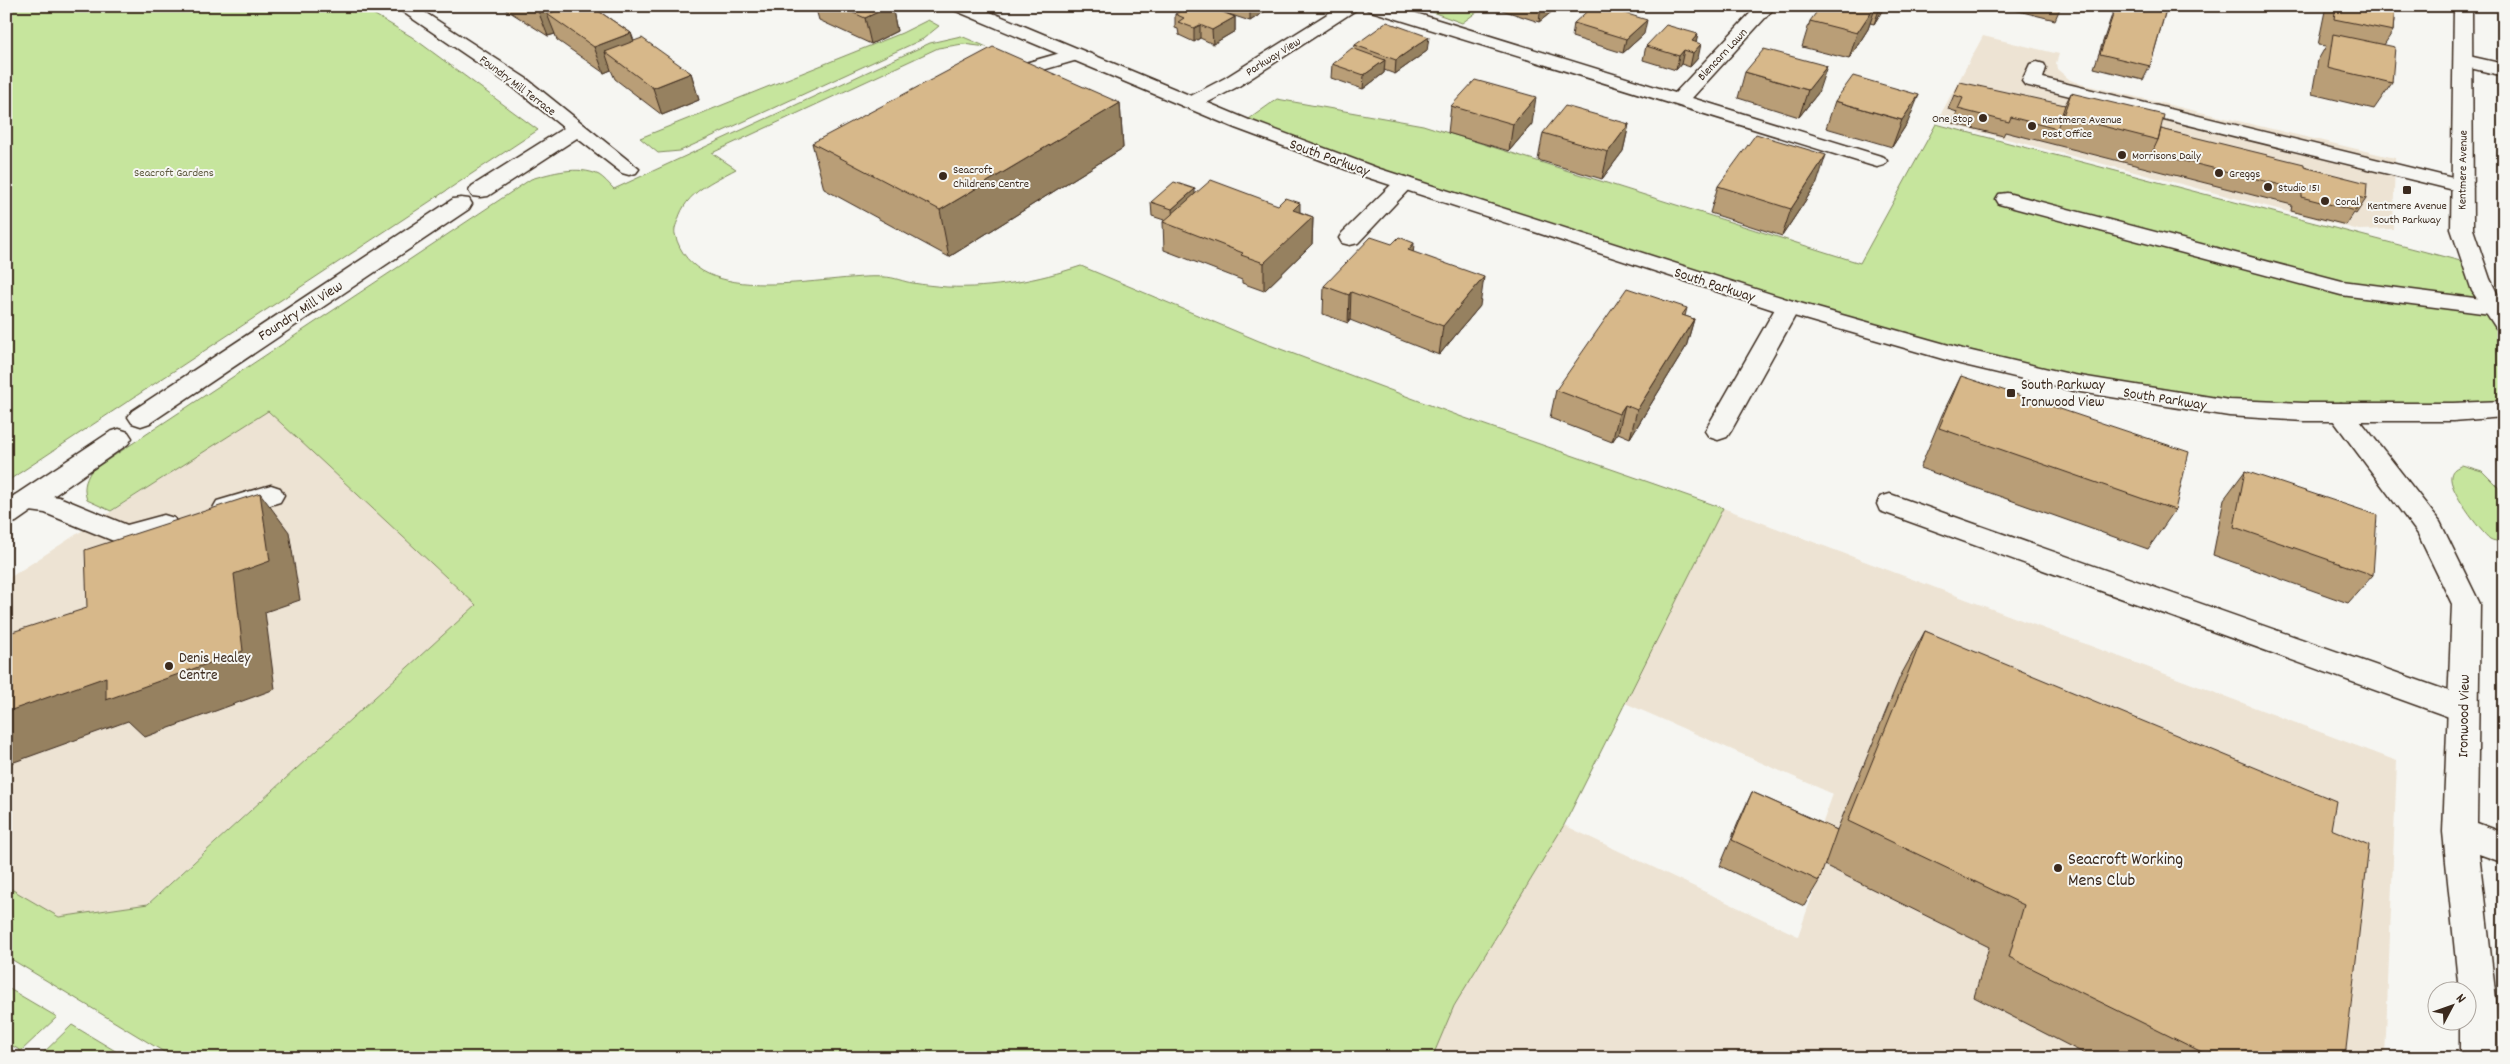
<svg xmlns="http://www.w3.org/2000/svg" width="2510" height="1064" font-family="Dekko,sans-serif">
<rect width="100%" height="100%" fill="#f6f6f2"/>
<filter id="ink" filterUnits="userSpaceOnUse"><feTurbulence type="fractalNoise" baseFrequency=".02" numOctaves="2"/><feDisplacementMap in="SourceGraphic" scale="10" xChannelSelector="R" yChannelSelector="G"/><feConvolveMatrix kernelMatrix="1 2 1 2 8 2 1 2 1" color-interpolation-filters="sRGB"/></filter>
<g filter="url(#ink)">
<!-- built -->
<path fill="#ede3d3" d="M1983,36L2059,54L2056,63L2057,69L2070,80L2081,84L2395,158L2393,229L2359,230L1937,121Z
M268,410L476,605L147,904L59,917L6,886V580Z
M1723,508L2397,761L2385,1058H1432L1454,1006L1564,825L1798,936L1823,865L1813,850L1833,794L1625,703Z"/>
<!-- green -->
<path fill="#c6e59d" stroke="#80885e" d="M6,6H360L412,37L538,130L6,482Z
M1416,6H1485L1462,23Z
M928,20L939,26L923,39L680,151L658,153L640,138L902,33Z
M961,36L987,47L963,44L938,48L712,153L736,169C712,182 686,192 678,220C676,225 674,229 675,234C695,314 827,273 884,277C894,277 904,282 913,283C924,285 936,286 947,287C993,289 1038,280 1081,266L1259,341L1462,417L1723,508L1564,825L1454,1006L1432,1058H174L6,956V886L59,917L148,904L476,605L268,411L111,511L87,500C83,488 85,482 91,471L531,179C551,173 578,165 599,175C604,178 609,184 614,189L930,43Z
M1277,99L1423,125L1860,263L1936,124L2472,264L2504,323V409L2168,400L1846,325L1242,124Z
M2462,465L2482,471L2498,487L2502,542C2498,541 2493,541 2490,539C2480,531 2448,489 2451,476C2452,469 2457,468 2462,465Z
M6,987L57,1017L21,1051L6,1042Z
M72,1025L127,1058H38Z"/>
<g fill="none" stroke-linecap="round" stroke-linejoin="round">
<!-- lane casing -->
<g stroke="#3b2a1e" stroke-width="3">
<path id="lane" d="M1074,49L1081,51L1083,55L1081,59L1001,82L994,80L991,76L994,72Z
M2037,62L2044,64L2046,68L2043,78L2469,182L2473,186L2469,190L2462,192L2025,85L2022,81L2030,64Z
M1404,177L1411,179L1415,183L1411,187L1358,243L1350,245L1342,243L1339,238L1342,233L1397,179Z
M1788,300L1796,302L1800,307L1731,431L1727,437L1718,440L1709,437L1705,431L1776,307L1780,302Z
M271,485L280,488L284,495L280,502L227,518L217,515L213,508L217,501Z
M25,492L59,497L127,525L164,515L174,518L178,525L174,532L126,546L45,513L15,509L12,502L15,495Z
M1890,494L2474,700L2478,709L2474,718L2463,722L1880,511L1877,504L1880,497Z"/>
</g>
<!-- street casing -->
<g stroke="#3b2a1e" stroke-width="3">
<path id="street" d="M394,6H415L527,79L639,169L636,173L629,175L622,173L577,138L488,196L480,197L472,196L469,191L472,186L564,128L513,87Z
M1340,6H1362L1239,86L1199,107H1185L1182,103L1185,99L1225,78Z
M1365,6H1393L1675,93L1757,6H1776L1692,98L1884,157L1887,161L1884,165L1877,167L1870,165L1368,10Z
M2464,55L2504,64V76L2457,65L2455,61L2457,57Z
M2007,193L2342,281L2490,300L2498,302L2502,307L2498,312L2490,314L2341,295L1999,204L1996,199L1999,194Z
M461,198L469,199L472,204L469,209L150,423L141,426L132,423L128,417L132,411L453,199Z
M2340,403L2349,406L2440,522L2480,604L2477,823L2504,833V863L2479,854L2496,1000L2498,1058H2460V1022H2468V992H2459L2443,832L2452,604L2418,534L2327,412L2331,406Z
M119,429L128,432L132,438L128,444L16,522L6,525V501L110,432Z"/>
</g>
<!-- secondary casing -->
<g stroke="#3b2a1e" stroke-width="3">
<path id="secondary" d="M951,6H976L1249,120L1380,169L1796,302L1963,349L2074,375L2229,400L2304,403H2453L2504,401V417L2453,421H2304L2229,416L2074,391L1960,364L1780,312L1366,177L1235,128L954,10Z
M2454,6H2472L2473,229L2490,279L2504,307V330L2496,328L2472,291L2451,229Z"/>
</g>
<!-- lane -->
<use href="#lane" fill="#f6f6f2" fill-rule="evenodd"/>
<!-- street -->
<use href="#street" fill="#f6f6f2" fill-rule="evenodd"/>
<!-- secondary -->
<use href="#secondary" fill="#f6f6f2" fill-rule="evenodd"/>
</g>
<!-- wall -->
<path fill="#b99e77" stroke="#3b2a1e" d="M502,6H591L631,33L634,41L691,73L699,100L662,115L615,79L611,70L604,73L557,40L555,34L548,36L502,7Z
M815,6H892L897,31L871,44L819,20Z
M1212,6H1273L1250,21L1213,9L1235,17V31L1213,44L1200,38L1194,42L1179,35L1178,29L1175,28V14L1212,8Z
M1496,6H1559L1539,22L1496,8Z
M1885,6L1874,24L1870,23L1868,29L1849,59L1802,47L1810,21Z
M1998,6H2061L2055,20Z
M2115,6H2167L2150,66L2143,80L2094,68Z
M2326,6H2395L2393,31L2384,45L2392,83L2374,109L2312,94L2318,60L2326,46L2318,45Z
M1574,23L1644,34L1623,53L1572,37Z
M1698,34L1696,42L1698,58L1690,67L1681,64L1676,70L1643,60L1646,46Z
M1355,45L1427,51L1395,74L1384,70V73L1363,89L1331,78L1332,64L1354,49Z
M1745,72L1818,93L1799,117L1738,98Z
M2071,93L2161,129L2304,167L2366,199L2356,214L2354,213L2346,225L2291,211L2292,205L2005,132L2003,136L1952,123L1957,112L1948,109L1954,95L2065,105Z
M1835,101L1908,122L1892,147L1826,128Z
M1120,103L1123,148L949,257L824,189L812,143Z
M1451,106L1532,124L1509,151L1448,133Z
M1629,124L1623,151L1602,179L1538,160L1543,133Z
M1817,183L1782,236L1710,213L1718,186Z
M1195,194L1300,212L1313,217L1312,244L1264,291L1242,283V280L1164,250L1163,222L1164,220L1152,216L1151,202Z
M1413,252L1480,306L1439,355L1350,320L1348,323L1323,314L1324,286Z
M1687,308L1685,316L1694,319L1686,347L1630,438L1618,433L1612,442L1550,418L1556,390Z
M1961,376L2175,510L2148,549L1920,468L1942,415Z
M2245,471L2373,575L2348,603L2213,555L2224,499Z
M1925,631L2331,829L2345,1058H2093L1974,997L1989,947L1824,865L1819,881L1804,906L1720,866L1740,818L1752,792L1837,830L1900,677Z"/>
<!-- shaded-wall -->
<path fill="#968161" stroke="#3b2a1e" d="M549,6H577L547,14L555,34L548,36L538,11Z
M891,6H892L897,31L871,44L865,18Z
M1253,6H1273L1250,21V8Z
M1541,6H1559L1539,22Z
M1875,6H1876L1868,29L1849,59L1857,33Z
M1881,6H1885L1874,24L1879,10Z
M1235,17V31L1213,44L1212,30Z
M1647,20L1644,34L1623,53L1626,39Z
M1200,25V38L1194,42V28Z
M631,33L640,59L605,52L611,70L604,73L594,47Z
M1698,34L1695,48L1692,41Z
M1429,37L1427,51L1395,74L1396,60Z
M1701,44L1698,58L1690,67L1693,53Z
M1684,50L1681,64L1676,70L1679,56Z
M1385,60L1384,73L1363,89L1364,75Z
M1827,66L1818,93L1799,117L1808,90Z
M691,73L699,100L662,115L653,88Z
M1919,95L1908,122L1892,147L1902,120Z
M1536,97L1532,124L1509,151L1513,124Z
M1120,103L1123,148L949,257L940,210Z
M1629,124L1623,151L1602,179L1608,152Z
M1826,155L1817,183L1782,236L1791,209Z
M1195,189V204L1173,224L1172,209Z
M1300,203V229L1313,217L1312,244L1264,291V263L1293,210Z
M1414,243L1412,271L1408,250Z
M1484,277L1480,306L1439,355L1443,326Z
M1351,292L1350,320L1348,323L1349,295Z
M1694,319L1686,347L1630,438L1637,410Z
M1625,405L1618,433L1612,442L1619,414Z
M260,493L289,532L300,600L265,612L275,689L145,737L128,721L6,765V712L234,574Z"/>
<!-- building -->
<path fill="#d7b88a" stroke="#3b2a1e" d="M531,6H549L538,11Z
M570,6H591L631,33L594,47L547,14Z
M838,6H891L865,18Z
M1189,6H1207L1235,17L1212,30L1200,25L1194,28L1178,22L1184,18L1175,14Z
M1593,6H1601L1647,20L1626,39L1574,23Z
M1821,6H1875L1857,33L1810,21Z
M1876,6H1881L1879,10L1875,9Z
M2116,6H2167L2150,66L2100,54Z
M2336,6H2395L2393,31L2334,19Z
M1387,22L1429,37L1396,60L1355,45Z
M1666,25L1698,34L1692,41L1701,44L1693,53L1684,50L1679,56L1646,46Z
M2333,34L2395,47L2392,83L2328,68Z
M642,38L691,73L653,88L605,52Z
M993,47L1120,103L940,210L812,143Z
M1352,48L1385,60L1364,75L1332,64Z
M1764,49L1827,66L1808,90L1745,72Z
M1853,76L1919,95L1902,120L1835,101Z
M1475,80L1536,97L1513,124L1451,106Z
M1960,82L2065,105L2057,129L2011,117L2009,122L1958,109L1963,98L1954,95Z
M2071,93L2164,115L2158,140L2063,116Z
M1565,106L1629,124L1608,152L1543,133Z
M2161,129L2304,164V167L2367,183L2366,199L2357,197L2356,211L2301,197V190L2152,153L2158,140Z
M1756,134L1826,155L1791,209L1718,186Z
M1211,180L1278,205L1285,198L1300,203L1293,210L1313,217L1264,263L1241,255L1243,253L1163,222Z
M1174,182L1195,189L1172,209L1151,202Z
M1371,237L1392,244L1399,237L1414,243L1408,250L1484,277L1443,326L1351,292L1349,295L1324,286Z
M1627,288L1687,308L1682,315L1694,319L1637,410L1625,405L1619,414L1556,390Z
M1961,376L2189,452L2175,510L1939,428Z
M2245,471L2377,515L2373,575L2234,527Z
M260,493L270,561L234,574L243,651L106,700V677L6,712V634L87,608L85,550Z
M1925,631L2336,801L2331,829L2369,845L2345,1058H2214L2009,957L2024,905L1848,821Z
M1752,792L1837,830L1819,881L1732,840Z"/>
</g>
<!-- markers -->
<g fill="#3b2a1e" stroke="#f6f6f2" stroke-width="2">
<circle cx="1983" cy="118" r="5"/>
<circle cx="2032" cy="126" r="5"/>
<circle cx="2122" cy="155" r="5"/>
<circle cx="2219" cy="173" r="5"/>
<circle cx="943" cy="176" r="5"/>
<circle cx="2268" cy="187" r="5"/>
<rect x="2402" y="185" width="10" height="10" rx="2.5"/>
<circle cx="2325" cy="201" r="5"/>
<rect x="2006" y="388" width="10" height="10" rx="2.5"/>
<circle cx="169" cy="666" r="5"/>
<circle cx="2058" cy="868" r="5"/>
</g>
<g text-anchor="middle" stroke-width="4" stroke-linejoin="round" paint-order="stroke">
<!-- far-street labels -->
<g font-size="12" fill="#3b2a1e" stroke="#f6f6f2">
<text transform="translate(1722 54) rotate(-47)" y="4">Blencarn Lawn</text>
<text transform="translate(1273 56) rotate(-32)" y="4">Parkway View</text>
<text transform="translate(518 85) rotate(37)" y="4">Foundry Mill Terrace</text>
<text transform="translate(2462 170) rotate(-89)" y="4">Kentmere Avenue</text>
</g>
<!-- far-poi labels -->
<g font-size="12" fill="#3b2a1e" stroke="#f6f6f2" text-anchor="start">
<text x="1973" y="122" text-anchor="end">One Stop</text>
<text x="2042" y="123">Kentmere Avenue<tspan x="2042" dy="14">Post Office</tspan></text>
<text x="2132" y="159">Morrisons Daily</text>
<text x="953" y="173">Seacroft<tspan x="953" dy="14">Childrens Centre</tspan></text>
<text x="2229" y="177">Greggs</text>
<text x="2278" y="191">Studio 151</text>
<text x="2335" y="205">Coral</text>
<text x="2407" y="209" text-anchor="middle">Kentmere Avenue<tspan x="2407" dy="14">South Parkway</tspan></text>
</g>
<!-- far-park labels -->
<g font-size="12" fill="#5e593e" stroke="#f6f6f2">
<text x="174" y="176">Seacroft Gardens</text>
</g>
<!-- street labels -->
<g font-size="15" fill="#3b2a1e" stroke="#f6f6f2">
<text transform="translate(1330 157) rotate(20)" y="5">South Parkway</text>
<text transform="translate(1715 284) rotate(18)" y="5">South Parkway</text>
<text transform="translate(300 310) rotate(-33)" y="5">Foundry Mill View</text>
<text transform="translate(2165 398) rotate(9)" y="5">South Parkway</text>
<text transform="translate(2463 716) rotate(-89)" y="5">Ironwood View</text>
</g>
<!-- poi labels -->
<g font-size="15" fill="#3b2a1e" stroke="#f6f6f2" text-anchor="start">
<text x="2021" y="389">South Parkway<tspan x="2021" dy="17">Ironwood View</tspan></text>
<text x="179" y="662">Denis Healey<tspan x="179" dy="17">Centre</tspan></text>
</g>
<!-- near-poi labels -->
<g font-size="18" fill="#3b2a1e" stroke="#f6f6f2" text-anchor="start">
<text x="2068" y="864">Seacroft Working<tspan x="2068" dy="21">Mens Club</tspan></text>
</g>
</g>
<!-- margin -->
<rect width="2510" height="1064" fill="none" stroke="#f6f6f2" stroke-width="25"/>
<rect x="12" y="12" width="2485" height="1039" fill="none" stroke="#3b2a1e" stroke-width="2" filter="url(#ink)"/>
<!-- north arrow -->
<g transform="translate(2452 1006) rotate(49)"><circle r="24" fill="#f6f6f2" stroke="#aba49d"/>
<path d="M0-4L9 19L0 12L-9 19Z" fill="#3b2a1e"/>
<text y="-8" font-size="14" font-weight="bold" text-anchor="middle" fill="#3b2a1e">N</text>
</g>
</svg>
